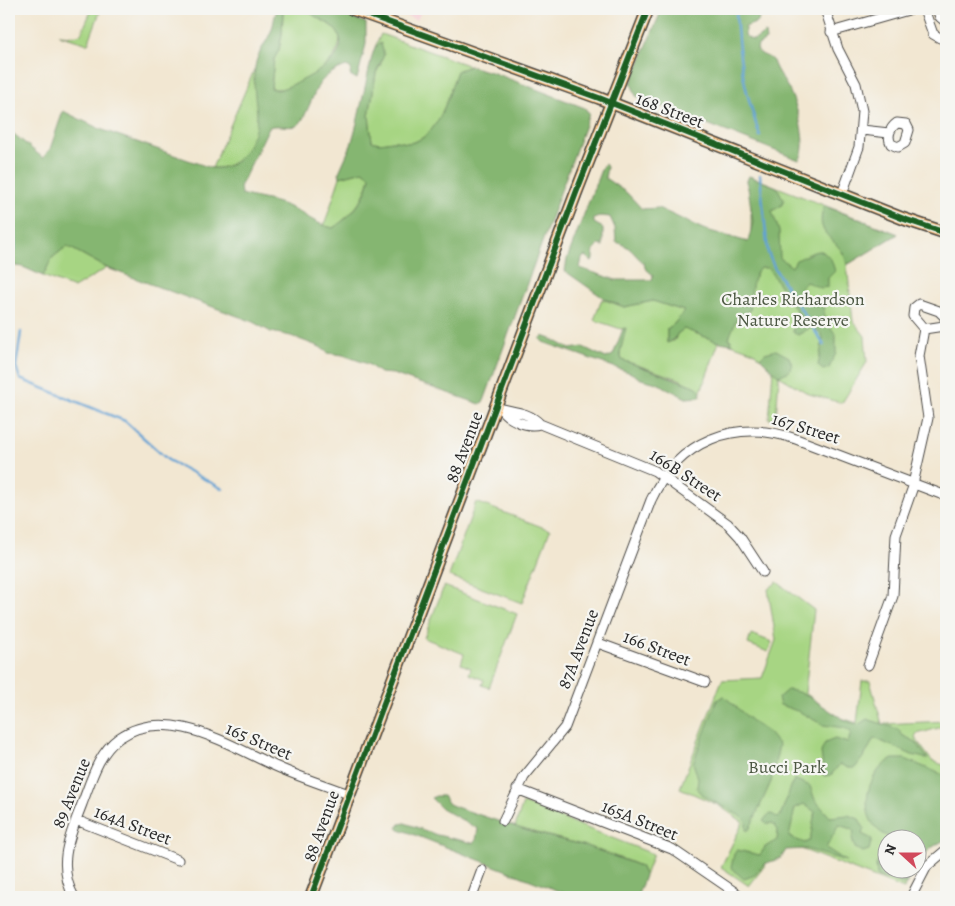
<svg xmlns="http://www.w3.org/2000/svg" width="955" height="906" font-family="Alegreya,serif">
<rect width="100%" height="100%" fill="#f6f6f2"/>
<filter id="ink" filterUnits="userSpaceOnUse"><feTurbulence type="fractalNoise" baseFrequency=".02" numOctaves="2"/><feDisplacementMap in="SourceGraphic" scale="10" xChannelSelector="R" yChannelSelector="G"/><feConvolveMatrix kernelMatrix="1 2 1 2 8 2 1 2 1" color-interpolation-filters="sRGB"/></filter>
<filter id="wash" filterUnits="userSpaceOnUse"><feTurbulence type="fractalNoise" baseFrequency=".0096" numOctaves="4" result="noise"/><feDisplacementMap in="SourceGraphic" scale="20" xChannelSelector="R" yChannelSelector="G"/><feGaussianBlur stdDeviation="1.12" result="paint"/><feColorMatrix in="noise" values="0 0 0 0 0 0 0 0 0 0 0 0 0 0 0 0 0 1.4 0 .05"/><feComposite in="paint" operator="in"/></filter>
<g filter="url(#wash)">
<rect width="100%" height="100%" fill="#f2e7d2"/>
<!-- built -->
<path fill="#f6cfd6" d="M386,9H422L417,20Z"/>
<!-- green -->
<path fill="#a7d583" stroke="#698057" d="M92,9H101L88,44L59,35L74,36L81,34Z
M277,9H306C315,19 335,24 339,35C347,60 292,95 271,88L274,59L279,50L282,34L283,12Z
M381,34L470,66L457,71C448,95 440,137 410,143C405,143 399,141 395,141C386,141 381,145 372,141L369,116L376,73L381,64V43L375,47Z
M255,68C255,85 261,115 256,131C250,151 233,170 212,168Z
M363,171L370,176C366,199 351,216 333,228L324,226L340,177Z
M749,176L898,234L847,265L853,321L865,336L867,362L842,403L809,394L779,376L776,419H769L773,370L754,352L720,340L751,233V203L747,181Z
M67,246L107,268L74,288L43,276L52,258Z
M602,299L624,307L653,301L684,311L675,323L667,329V343L675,340L677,334L684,329L719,342L701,391L679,379L622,360L620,353L625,328L621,329L594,320Z
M476,502L550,530L522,603L449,576Z
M777,582L814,610L805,693L838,717L857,723L862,681H870L882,724L946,721V726L917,734L915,738L932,761L946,766V836L888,838V868L909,872L904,889L783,842L749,886L721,867L743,822L718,805L680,788L722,680L762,678L776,640L768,589Z
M444,586L517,614L489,688L482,685L484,680L469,674L471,668L461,664L464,654L424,638Z
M751,634L772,642L768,652L748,644Z
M523,803L653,854L645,876L640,866L628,861L586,846L515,827Z"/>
<!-- forest -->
<path fill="#85b671" stroke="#58704e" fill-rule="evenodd" d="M280,9L283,12L282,34L279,50L274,59L271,88L278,90C295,85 356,59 337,32C330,21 315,19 306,9H330L366,23V44L357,79L350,75L351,68L346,66C336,70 327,74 320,83C313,92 304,125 296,126C287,128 278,124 269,127L240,187L241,194C258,199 269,199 287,206C303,213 315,224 333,228C351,216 367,199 370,176L363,171L340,177L339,172L351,145L357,123L372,56L375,47L381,43L384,55L376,73L369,116L372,141C381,145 386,141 395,141C399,141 405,143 410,143C440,137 448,95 457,71L470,66L494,73L585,108L589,114L484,401L480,404L393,374L380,373L368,364L343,355L328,353L320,347L291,336L271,332L251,321L107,268L67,246L52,258L43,276L23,267L9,265V130L43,158L50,149L63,111L100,129L211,168C226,169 235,165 244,152C268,117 250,104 255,67C257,52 267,43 272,29C274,23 274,16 277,10Z
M662,9H755L759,18L758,22L745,27V35C754,45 757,37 765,33L766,40L758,45L757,49C760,56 768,55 773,61C776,71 783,79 788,88C796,102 810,147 799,160L636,96L631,83Z
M605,164L607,167L605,178L627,193L642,209L658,208L703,229L748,242L753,222L747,181L749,176L777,187L784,201L781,206L772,211L779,231L780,258L792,267L796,260C806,257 812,250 822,251L831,259L835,271L828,278V287L821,288L806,282L799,290C803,306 810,303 823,306L826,321L836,335V353L829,368L823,370L818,366L823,338L819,331L810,328L798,335L793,332V328L799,321L800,316L768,268H760C749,281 752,296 750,311L737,318L729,338L733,344L719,342L684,329L677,334L675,339L667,343V329L675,323L684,311L653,301L624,307L605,299L565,271L567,259L602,167ZM601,216L610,217L615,228L616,242C631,246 632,253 644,263L645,268L653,275L652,280H616L580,268L582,258L585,256L591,261L593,260V250L599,245L603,246V228L594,223V219Z
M824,206L898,234L847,265C842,236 812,240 824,206Z
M626,328L620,353L622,360L697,387L701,391L700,397L686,398L657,383L641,379L631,373L543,342L540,339L543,336L554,340L570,349L583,347L606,358L613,355L623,329Z
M776,350L789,357L792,365L789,371L779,376L760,358L765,353Z
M787,690C812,691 832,718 858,725L867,719L898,729L902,735L916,742L928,759L912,755L874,738L867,752L855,768H848L840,764L831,775L824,776L821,752L825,743L835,739L848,743L851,732L845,728L823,725L800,712L780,705L778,698Z
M724,696L753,722L769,733L779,745L771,782L749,830H746V821L742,817L704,796L697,788L698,778L693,763L717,700Z
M893,759H905L946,776V839L931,848L918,861V838C907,838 896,840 887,836C855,821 865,771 893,759Z
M794,779L810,786L815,800L830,817L848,815L859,819L864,828L862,834L872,839L869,850L863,852L855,848L852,838L854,832L851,829L839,825L826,848L846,861L806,849L786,850L781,858L764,864L755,875L744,879L731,868L734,854L737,850L760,855L765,847L777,840L778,830L773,823L767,824L763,821L768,815L772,814L778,818L780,816ZM804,804L815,812L810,840L805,843L789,837L795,808Z
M436,796H443L449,804L456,807L531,832L586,846L640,866L645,876L637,897H574L397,828L400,824L405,823L437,835L473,843L476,840L478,829L441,808L431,798Z
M883,855L887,856L888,868L912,869L906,885L877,876L876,865L881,856Z"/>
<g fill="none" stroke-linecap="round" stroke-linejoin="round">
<!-- stream -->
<path stroke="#60a2d4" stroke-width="2.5" d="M736,9C738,59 744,88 760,136
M9,163L12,172L15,250
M760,175L768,253L775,269L824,345
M21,332L16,366L20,379L125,421L168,460L223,489"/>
</g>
</g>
<g filter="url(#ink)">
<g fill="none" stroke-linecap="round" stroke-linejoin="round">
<!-- minor casing -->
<g stroke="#494744" stroke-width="11">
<path id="minor" d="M825,9L838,49L856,84L862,111L859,147L842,194
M924,9L933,34L940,38L946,36
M937,9L940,17L946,22
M831,32L912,9
M897,123L906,124L909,130L905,143L898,147L891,144C887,136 890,128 897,123Z
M862,130L889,133
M919,304L939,311L946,318L944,326L924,329L913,316L914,308Z
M495,407C511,412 528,411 540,424L655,471L728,524L740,537L763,572
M501,409C509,420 527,428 540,424
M913,484L928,418L919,356L924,329
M598,643L705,682
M868,665L893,596L896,535L914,484
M517,789L672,849L742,897
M76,820L178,860
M503,821L524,777L565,727L651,500C679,440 735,418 796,439L946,496
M74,897C56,864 70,836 82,804C91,781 98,753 119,738C167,704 230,746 275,766C299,777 324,785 349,794
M472,897L482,870
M911,897L927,866L946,850"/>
</g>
<!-- major casing -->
<g stroke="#494744" stroke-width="14">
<path id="major" d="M352,9L599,98L904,219L946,233
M311,897L576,193L648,9"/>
</g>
<!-- minor -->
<use href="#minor" stroke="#fff" stroke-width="9"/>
<!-- major -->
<use href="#major" stroke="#febc70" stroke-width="11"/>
<!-- cycleway casing -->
<g stroke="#f6f6f2" stroke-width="9">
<path id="cycleway" d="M352,9L599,98L904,219L946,233
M311,897L576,193L648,9"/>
</g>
<!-- cycleway -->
<use href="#cycleway" stroke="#1b5e20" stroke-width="6"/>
</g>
</g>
<g text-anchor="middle" stroke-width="4.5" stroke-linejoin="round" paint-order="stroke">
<!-- street labels -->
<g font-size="18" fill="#2b2b2b" stroke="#f6f6f2">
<text transform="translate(670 110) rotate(21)" y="6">168 Street</text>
<text transform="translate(806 428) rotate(17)" y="6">167 Street</text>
<text transform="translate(464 447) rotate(-69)" y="6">88 Avenue</text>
<text transform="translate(686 475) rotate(33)" y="6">166B Street</text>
<text transform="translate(657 648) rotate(21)" y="6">166 Street</text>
<text transform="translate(578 649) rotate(-69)" y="6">87A Avenue</text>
<text transform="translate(259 741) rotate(23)" y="6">165 Street</text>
<text transform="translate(71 793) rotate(-68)" y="6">89 Avenue</text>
<text transform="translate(640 820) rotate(22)" y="6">165A Street</text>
<text transform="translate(133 825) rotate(21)" y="6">164A Street</text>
<text transform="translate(321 826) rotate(-70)" y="6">88 Avenue</text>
</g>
<!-- park labels -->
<g font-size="18" fill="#4a5641" stroke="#f6f6f2">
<text x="793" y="305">Charles Richardson<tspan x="793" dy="21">Nature Reserve</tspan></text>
<text x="787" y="773">Bucci Park</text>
</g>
</g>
<!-- margin -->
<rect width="955" height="906" fill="none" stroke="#f6f6f2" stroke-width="30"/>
<!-- north arrow -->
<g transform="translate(902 854) rotate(291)"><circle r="24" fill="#f6f6f2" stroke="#a5a5a2"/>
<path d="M0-4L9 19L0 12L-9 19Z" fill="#d1495b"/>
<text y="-8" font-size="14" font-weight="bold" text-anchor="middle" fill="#2b2b2b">N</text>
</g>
</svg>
